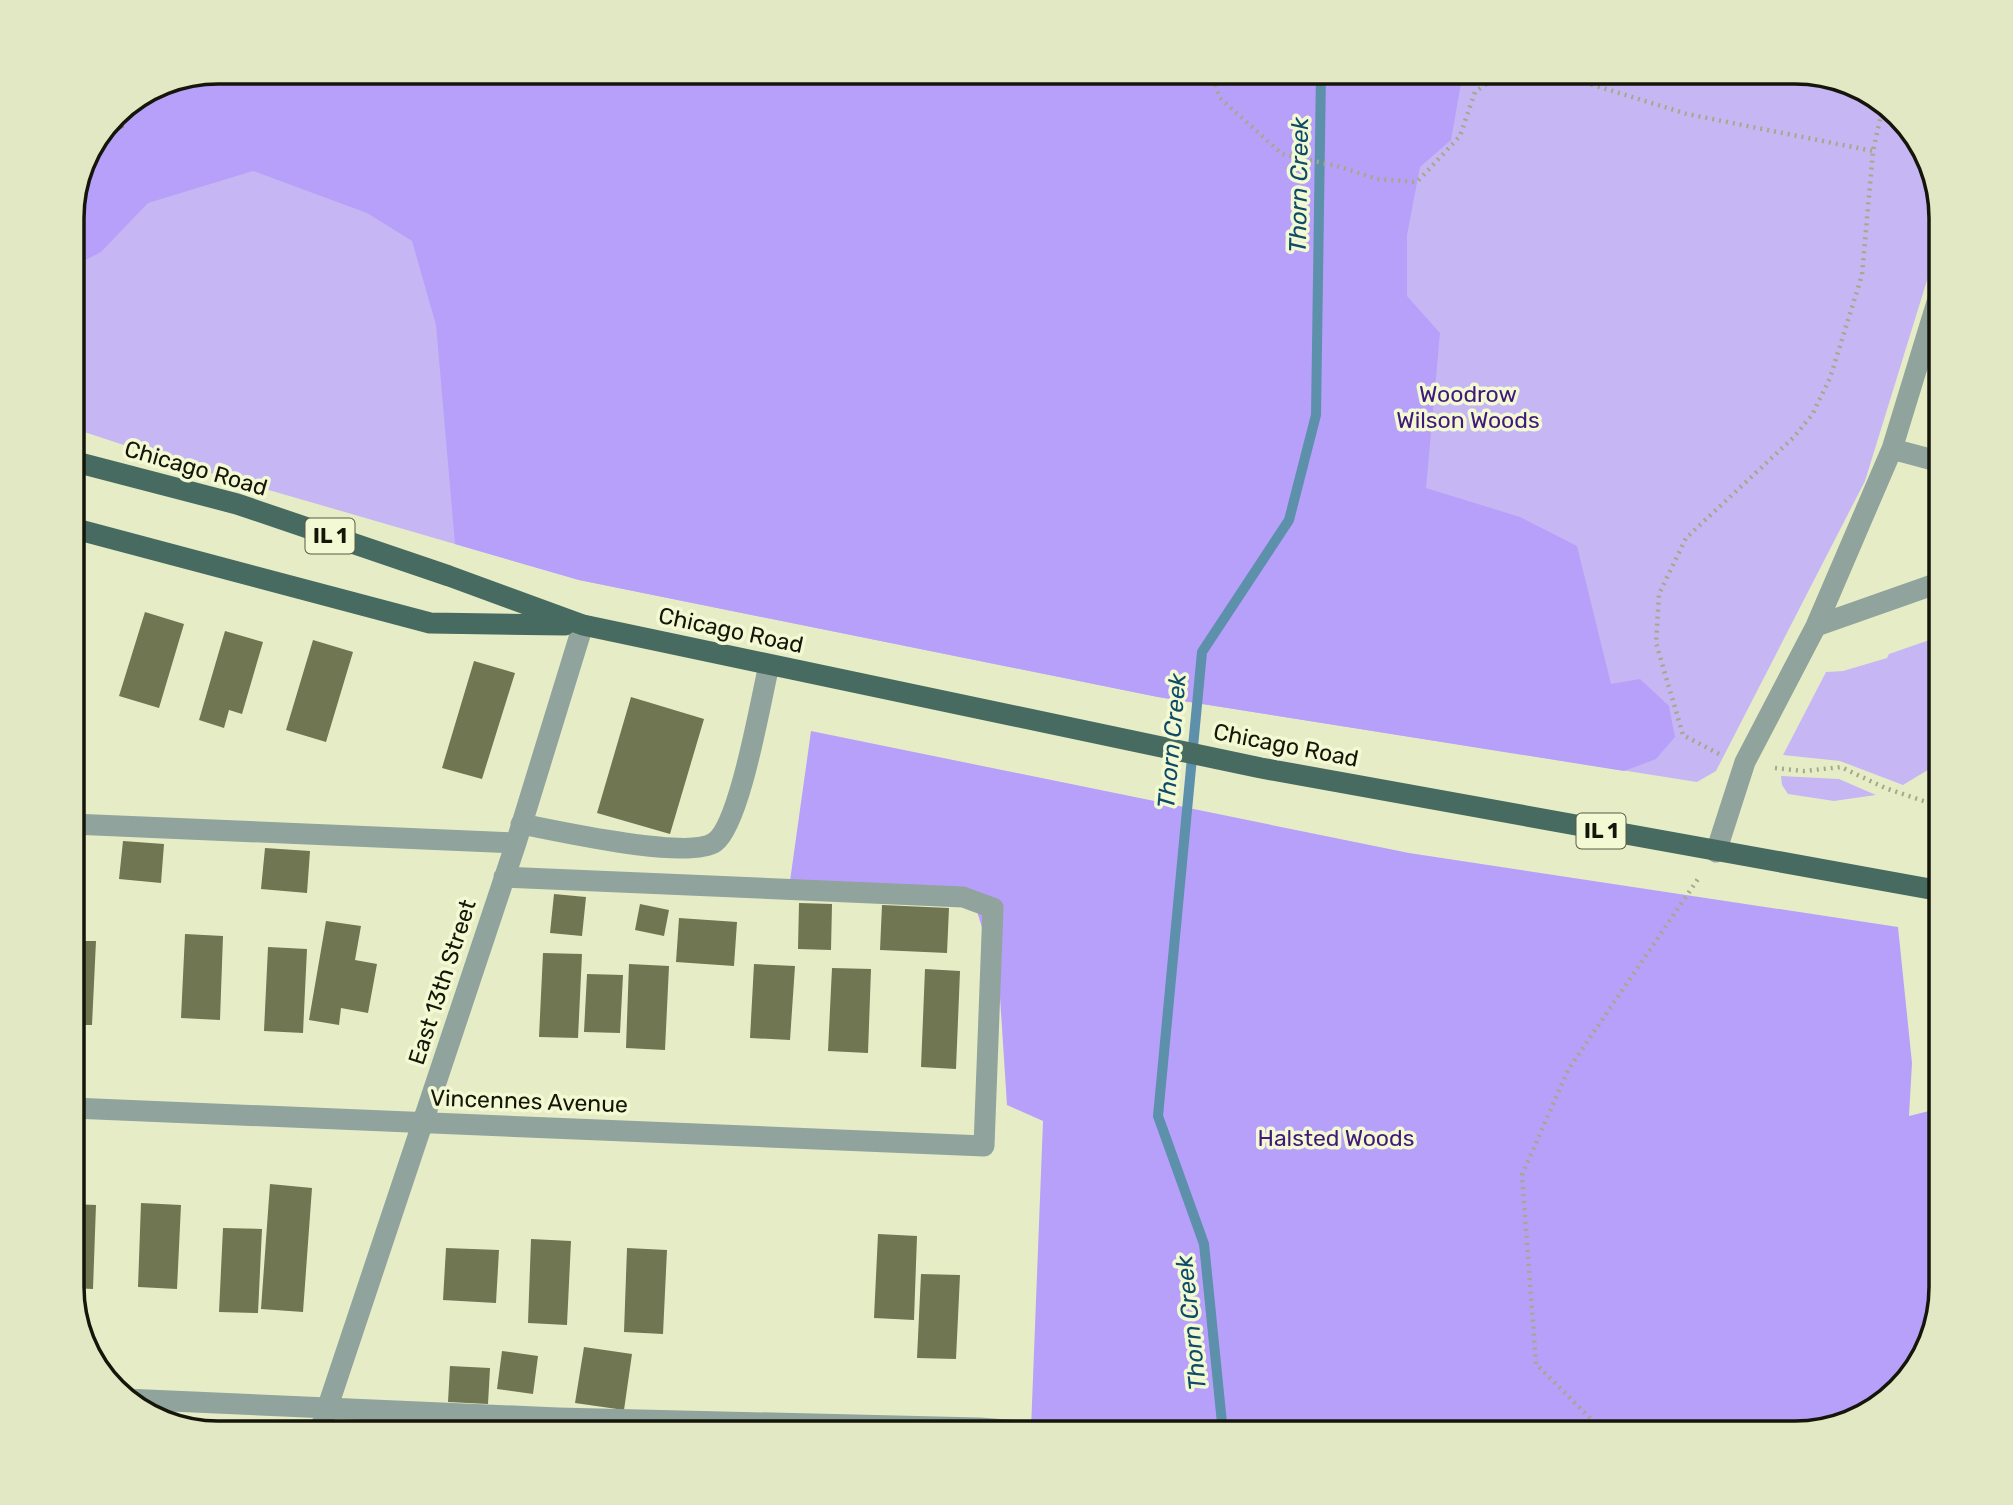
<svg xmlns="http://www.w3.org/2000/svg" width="2013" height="1505" font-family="Rubik,sans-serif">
<rect width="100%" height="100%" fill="#e6edc6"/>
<!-- green -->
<path fill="#c6b7f4" d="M218,72H1796L1884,102L1926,154L1941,217V235L1865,481L1716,771L1697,782L1158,697L579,580L200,470L72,428V208L87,154L121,108L162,83Z
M1941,636V762L1903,785L1840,761L1783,755L1826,672L1843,671L1887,658L1889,654Z
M1781,776L1839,779L1876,795L1834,801L1788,794L1782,785Z"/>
<!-- forest -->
<path fill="#b7a0f9" d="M218,72H1463L1451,140L1420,167L1407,235V296L1440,333L1426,488L1520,517L1577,546L1611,684L1640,679L1669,706L1675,737L1656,759L1624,771L1158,697L579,580L455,544L436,325L412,241L367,213L253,171L148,203L101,252L72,267V208L87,154L121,108L162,83Z
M811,731L1409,853L1898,927L1912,1063L1909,1116L1941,1108V1288L1911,1376L1859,1418L1795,1433H1097L1031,1429L1043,1121L1007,1105L999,982L970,889L790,881Z"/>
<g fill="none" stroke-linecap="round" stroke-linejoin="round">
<!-- stream -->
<path stroke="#5c90ab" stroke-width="10" d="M1223,1433L1204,1244L1158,1116L1202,652L1289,520L1316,415L1321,72"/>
</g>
<!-- building -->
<path fill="#707552" d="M116,115L124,127L90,150V149Z
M145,612L184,624L159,708L119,696Z
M225,631L263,642L242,714L229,710L224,728L199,720Z
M313,640L353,652L326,742L286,730Z
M474,661L515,673L482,779L442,768Z
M631,697L704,719L670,834L597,813Z
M72,830H82L80,868L72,867Z
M123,841L164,844L161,883L119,879Z
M265,848L310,851L307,893L261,889Z
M554,894L586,897L582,936L550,933Z
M799,903L832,904L831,950L798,949Z
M640,904L669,910L664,936L635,930Z
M882,905L949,908L947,953L880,950Z
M679,918L737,922L734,966L676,962Z
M326,921L361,926L355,960L377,964L368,1013L341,1008L339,1025L309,1020Z
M185,934L223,936L220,1020L181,1018Z
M72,941H96L92,1025H72Z
M268,947L307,949L303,1033L264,1031Z
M543,953L582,954L578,1038L539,1037Z
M629,964L669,966L665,1050L626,1048Z
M754,964L795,966L790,1040L750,1038Z
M832,968L871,969L868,1053L828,1051Z
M925,969L960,971L956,1069L921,1067Z
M587,974L623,975L620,1033L584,1032Z
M270,1184L312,1188L303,1312L261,1309Z
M141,1203L181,1205L177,1289L138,1287Z
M72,1204L96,1205L93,1289L72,1288Z
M223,1228L262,1229L258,1313L219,1312Z
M878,1234L917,1236L914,1320L874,1318Z
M531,1239L571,1241L567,1325L528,1323Z
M446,1248L499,1250L496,1303L443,1300Z
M627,1248L667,1250L663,1334L624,1332Z
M921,1274L960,1275L956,1359L917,1358Z
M584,1347L632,1354L624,1410L575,1403Z
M502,1351L538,1356L533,1394L497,1389Z
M450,1366L490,1368L488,1404L448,1402Z
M383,1426L427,1429L426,1433H382Z"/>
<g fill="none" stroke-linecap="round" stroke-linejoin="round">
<!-- path -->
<path stroke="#a4a98a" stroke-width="4.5" stroke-dasharray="2 5" stroke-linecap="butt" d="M1210,72L1220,98L1282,154L1337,166L1377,179L1417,182L1460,136L1475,92L1503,72
M1551,72L1687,114L1873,151
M1719,754L1683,735L1656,643L1659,594L1686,538L1793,438L1812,415L1830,378L1862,275L1873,151L1884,102
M1775,768L1804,771L1841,767L1885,788L1941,807
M1605,1433L1536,1364L1522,1175L1568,1070L1700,876"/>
<!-- minor -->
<path stroke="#90a39d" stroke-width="21" d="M1892,449L1937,461L1941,460
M72,549L78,529
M1816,626L1941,582
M72,824L516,843
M521,824C558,831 689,861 715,842C740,824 761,699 769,665
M1716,852L1745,762L1816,626L1892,449L1941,289
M72,1108L984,1146L993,908L963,897L504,877
M125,1399L558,1418L979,1428L1052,1433
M319,1433L516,843L583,625"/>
<!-- major -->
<path stroke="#476a61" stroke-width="21" d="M72,461L237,504L449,576L583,625L1261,768L1941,891
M72,528L430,623L565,625"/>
</g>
<g text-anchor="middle" stroke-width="7" stroke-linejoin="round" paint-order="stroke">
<!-- shield labels -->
<g fill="#f3fad3" stroke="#585a46" stroke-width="2">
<rect x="305.5" y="518.5" width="49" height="35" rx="5"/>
<rect x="1576.5" y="813.5" width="49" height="35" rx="5"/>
</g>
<g font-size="21" font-weight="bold" fill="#151609">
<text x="330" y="543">IL 1</text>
<text x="1601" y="838">IL 1</text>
</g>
<!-- park labels -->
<g font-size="23" fill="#41197b" stroke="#f3fad3">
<text x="1468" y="402">Woodrow<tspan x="1468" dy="26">Wilson Woods</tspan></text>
<text x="1336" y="1146">Halsted Woods</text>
</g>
<!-- street labels -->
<g font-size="23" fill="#151609" stroke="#f3fad3">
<text transform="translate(196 468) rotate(16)" y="8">Chicago Road</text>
<text transform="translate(731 630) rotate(12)" y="8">Chicago Road</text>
<text transform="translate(1286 745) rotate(11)" y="8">Chicago Road</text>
<text transform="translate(442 982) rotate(-72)" y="8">East 13th Street</text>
<text transform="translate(529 1101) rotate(2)" y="8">Vincennes Avenue</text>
</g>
<!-- water labels -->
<g font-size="24" font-style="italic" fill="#0e4b68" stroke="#f3fad3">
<text transform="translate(1299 185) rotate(-89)" y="8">Thorn Creek</text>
<text transform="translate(1172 741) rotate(-85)" y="8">Thorn Creek</text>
<text transform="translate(1191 1323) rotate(-96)" y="8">Thorn Creek</text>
</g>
</g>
<!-- crop -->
<path d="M0 0H2013V1505H0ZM218 84H1795A134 134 0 0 1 1929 218V1287A134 134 0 0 1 1795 1421H218A134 134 0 0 1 84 1287V218A134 134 0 0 1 218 84Z" fill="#e1e8c3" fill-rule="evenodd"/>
<path fill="none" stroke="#151609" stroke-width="3.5" d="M218 84H1795A134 134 0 0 1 1929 218V1287A134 134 0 0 1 1795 1421H218A134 134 0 0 1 84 1287V218A134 134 0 0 1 218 84Z"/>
</svg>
